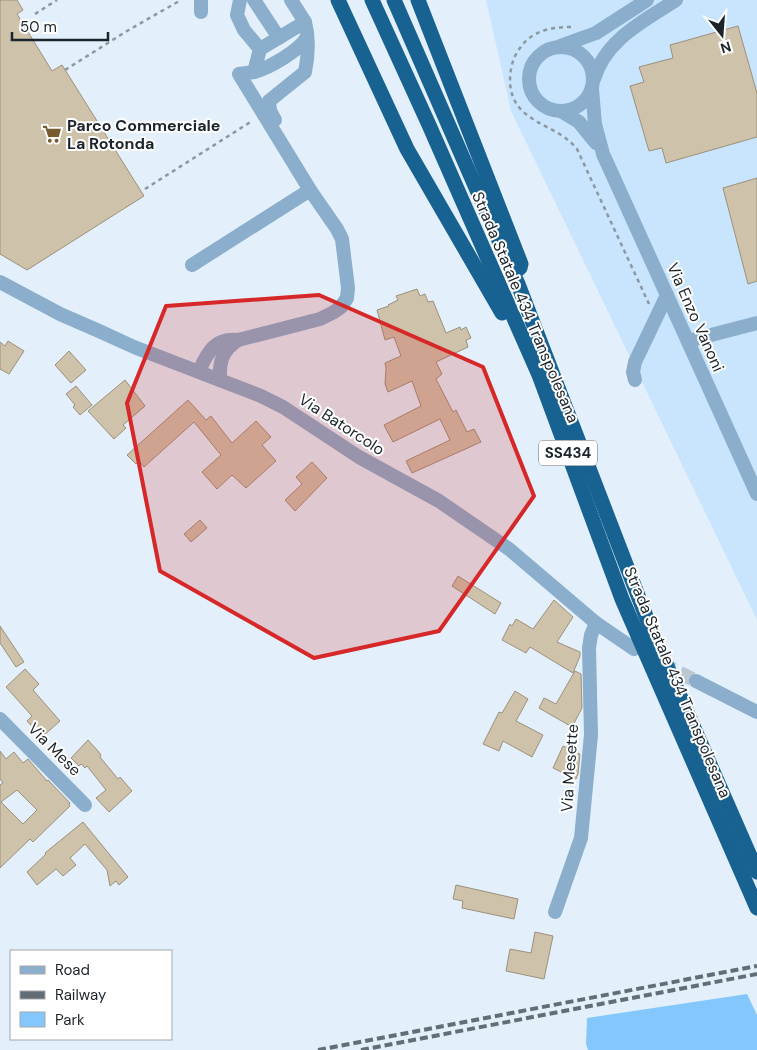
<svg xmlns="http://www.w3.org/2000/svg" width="757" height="1050" font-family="'DM Sans',sans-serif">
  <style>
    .built { fill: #c8e5fd }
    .green { fill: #83c7fc }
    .building { fill: #cfc2ab; stroke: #9d907b; fill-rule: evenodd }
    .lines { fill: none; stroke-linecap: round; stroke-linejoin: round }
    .minor-tunnel { stroke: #bbc7d1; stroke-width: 14; stroke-dasharray: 14 7; stroke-linecap: butt }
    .path { stroke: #8d98a1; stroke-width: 2.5; stroke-dasharray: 4 4; stroke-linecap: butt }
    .minor { stroke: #8aaecc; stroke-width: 14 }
    .highway { stroke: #186292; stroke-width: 15 }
    .rail { stroke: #636d75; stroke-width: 4; stroke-dasharray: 8 4; stroke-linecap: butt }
    .marked { fill: #d62828; fill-opacity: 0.2; stroke: #d62828; stroke-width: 4; stroke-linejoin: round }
    .labels { text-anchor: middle; stroke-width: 4; stroke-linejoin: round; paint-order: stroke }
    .shield { fill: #fff; stroke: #60666b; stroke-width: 1 }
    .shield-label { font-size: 15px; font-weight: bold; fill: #1c242b }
    .poi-label { font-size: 16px; font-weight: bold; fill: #1c242b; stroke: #fff; text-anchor: start }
    .street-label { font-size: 16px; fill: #1c242b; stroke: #fff }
  </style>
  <rect width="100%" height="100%" fill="#e3f0fb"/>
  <!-- built -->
  <polygon class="built" points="486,0 757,0 757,620 511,111"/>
  <!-- green -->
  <polygon class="green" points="747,994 757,1015 757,1050 588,1050 586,1044 587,1018"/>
  <!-- building -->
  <g class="building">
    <polygon points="0,0 17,0 23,10 17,14 52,71 62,65 144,196 27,270 0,254"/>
    <polygon points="738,26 757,93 757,137 666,163 662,148 649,151 630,86 644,82 639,67 673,58 670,45"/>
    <polygon points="757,178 757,281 748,284 723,188"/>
    <polygon points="417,289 420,296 425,294 428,302 433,301 446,333 460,327 461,330 466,327 471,338 466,340 468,347 436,362 442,374 436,379 453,412 456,410 467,432 474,429 481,442 412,473 406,461 450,440 440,419 393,442 384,425 421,406 412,381 388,392 385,384 386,368 385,363 401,356 394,337 385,340 377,310 389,306 388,305 398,300 396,296"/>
    <polygon points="8,341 24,351 9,374 0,369 0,342 5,346"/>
    <polygon points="69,351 86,370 71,383 55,365"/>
    <polygon points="125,380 145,406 123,425 126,428 114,439 88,411"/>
    <polygon points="76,386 92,405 80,415 73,407 75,405 66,394"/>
    <polygon points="188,400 206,420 211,416 232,443 256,421 271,437 262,445 276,461 246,488 232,475 217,489 202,472 221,455 194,422 144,467 139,461 136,464 127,455"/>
    <polygon points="312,462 327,478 295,511 285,500 302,484 296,477"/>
    <polygon points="200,520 207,528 191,542 184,534"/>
    <polygon points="458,576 501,603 495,614 452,586"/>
    <polygon points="554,600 573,617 557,642 580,652 580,656 573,673 530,647 526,653 502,640 510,624 512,626 516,619 533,629"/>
    <polygon points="0,626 24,662 16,667 0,643"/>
    <polygon points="25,669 39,684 33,690 60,721 42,737 27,721 32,716 6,687"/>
    <polygon points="575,671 581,674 582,708 572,727 539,708 544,698 556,704"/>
    <polygon points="515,691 528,699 516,721 543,735 532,757 503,741 499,751 483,744 499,712 502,713"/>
    <polygon points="88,740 98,751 101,755 100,757 118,779 120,777 132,791 109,812 96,798 106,790 87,766 85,768 81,764 79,766 71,758"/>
    <polygon points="563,746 580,754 578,774 576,779 553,768"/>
    <path d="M0 751 6 759 14 752 23 763 28 759 47 781 48 780 70 803 69 804 70 806 33 842 30 839 0 868V785L3 783 0 779ZM17 790 37 810 23 824 1 802Z"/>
    <polygon points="83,822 128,877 119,885 116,881 110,886 107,870 85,844 70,858 76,865 63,876 56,869 37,885 27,872 46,854 45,853"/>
    <polygon points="456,885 518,899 514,919 462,908 463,901 453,899"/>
    <polygon points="535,932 553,936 544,979 506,971 510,949 531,953"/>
  </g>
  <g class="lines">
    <!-- minor-tunnel -->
    <polyline class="minor-tunnel" points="661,663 696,681"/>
    <!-- path -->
    <g class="path">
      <polyline points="35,14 57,0"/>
      <path d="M571 27C550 27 530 31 518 51 512 60 510 71 510 81 511 124 556 122 577 149L649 304"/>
      <polyline points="65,70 127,31 181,0"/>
      <polyline points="145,189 252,121"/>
    </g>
    <!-- minor -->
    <g class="minor">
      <polyline points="254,0 279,38"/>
      <polyline points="201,12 201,0"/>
      <polyline points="560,46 596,33 647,0"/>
      <circle cx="561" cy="79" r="32"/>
      <polyline points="260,49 305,22 291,0"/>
      <path d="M254 72C269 68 299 51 307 37"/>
      <path d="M594 79C606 39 643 22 676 0"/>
      <polyline points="592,89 595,124 603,154 757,494"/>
      <polyline points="561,111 579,122 596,143"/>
      <path d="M275 120 270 111 269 101 305 72C308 57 309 37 305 22"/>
      <polyline points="192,265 310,190"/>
      <polyline points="0,282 60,314 99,331 134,347 261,396 283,407 359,457 439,501 509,549 596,623 634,649"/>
      <polyline points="238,340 320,319 334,312 341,307 347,298 348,288 342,239 337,229 310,190 239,74 254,72 260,49 244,30 237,15 240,0"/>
      <polyline points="688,341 757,323"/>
      <path d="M199 371C208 351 215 338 238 340 222 351 219 361 220 380"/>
      <polyline points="635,380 633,372 635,362 667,295"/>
      <polyline points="696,681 757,712"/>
      <polyline points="0,719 85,805"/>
      <polyline points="555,912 581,838 591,735 589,648 591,635 596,623"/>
    </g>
    <!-- highway -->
    <g class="highway">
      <polyline points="338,0 407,149 502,313"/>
      <polyline points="372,0 429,125 539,375 622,599 757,908"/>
      <polyline points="394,0 518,284 652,632 757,872"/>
      <polyline points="418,0 521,264 520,268"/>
    </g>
    <!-- rail -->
    <g class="rail">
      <polyline points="318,1050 757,966"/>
      <polyline points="361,1050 757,974"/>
    </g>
  </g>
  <!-- marked area -->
  <path class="marked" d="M319 295 483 367 534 496 439 631 314 658 160 571 127 403 166 306Z"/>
  <!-- icons -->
  <defs>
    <g id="supermarket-bare" transform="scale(1.5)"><path d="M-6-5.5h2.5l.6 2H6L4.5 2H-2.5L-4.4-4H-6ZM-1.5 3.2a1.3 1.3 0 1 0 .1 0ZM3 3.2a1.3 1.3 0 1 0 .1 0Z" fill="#765c2e" stroke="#fff" stroke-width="2.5" paint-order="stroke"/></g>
  </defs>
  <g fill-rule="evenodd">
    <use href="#supermarket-bare" x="52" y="134"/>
  </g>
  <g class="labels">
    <!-- shield labels -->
    <rect class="shield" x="539" y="440.5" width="58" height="25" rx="4"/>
    <g class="shield-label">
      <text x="568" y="458">SS434</text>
    </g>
    <!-- poi labels -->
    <g class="poi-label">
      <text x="67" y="131">Parco Commerciale<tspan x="67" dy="18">La Rotonda</tspan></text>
    </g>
    <!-- street labels -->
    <g class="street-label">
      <text transform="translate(526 307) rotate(67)" y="6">Strada Statale 434 Transpolesana</text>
      <text transform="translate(696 317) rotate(66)" y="6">Via Enzo Vanoni</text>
      <text transform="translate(342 424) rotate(33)" y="6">Via Batorcolo</text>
      <text transform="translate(678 682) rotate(67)" y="6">Strada Statale 434 Transpolesana</text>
      <text transform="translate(55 749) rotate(45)" y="6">Via Mese</text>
      <text transform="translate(569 768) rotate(-86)" y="6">Via Mesette</text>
    </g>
  </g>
  <!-- legend -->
  <rect x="10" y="950" width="162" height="90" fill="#ffffff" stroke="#a4a7aa"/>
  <rect x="20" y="966" width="25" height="8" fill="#8aaecc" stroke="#a4a7aa"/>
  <text x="55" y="975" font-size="15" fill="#1c242b">Road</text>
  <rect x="20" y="991" width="25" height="8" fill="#636d75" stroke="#a4a7aa"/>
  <text x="55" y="1000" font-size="15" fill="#1c242b">Railway</text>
  <rect x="20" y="1012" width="25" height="15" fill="#83c7fc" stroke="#a4a7aa"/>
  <text x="55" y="1025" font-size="15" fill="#1c242b">Park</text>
  <!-- north arrow -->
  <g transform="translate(722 35) rotate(163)" stroke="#ffffff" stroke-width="4" paint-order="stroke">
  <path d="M0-4L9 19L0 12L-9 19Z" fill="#1c242b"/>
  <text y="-8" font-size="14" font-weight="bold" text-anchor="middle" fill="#1c242b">N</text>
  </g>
  <!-- scale -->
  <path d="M12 32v8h96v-8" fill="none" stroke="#1c242b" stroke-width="2.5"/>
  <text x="20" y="32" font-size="15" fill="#1c242b" stroke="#ffffff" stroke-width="4" paint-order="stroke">50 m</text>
</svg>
